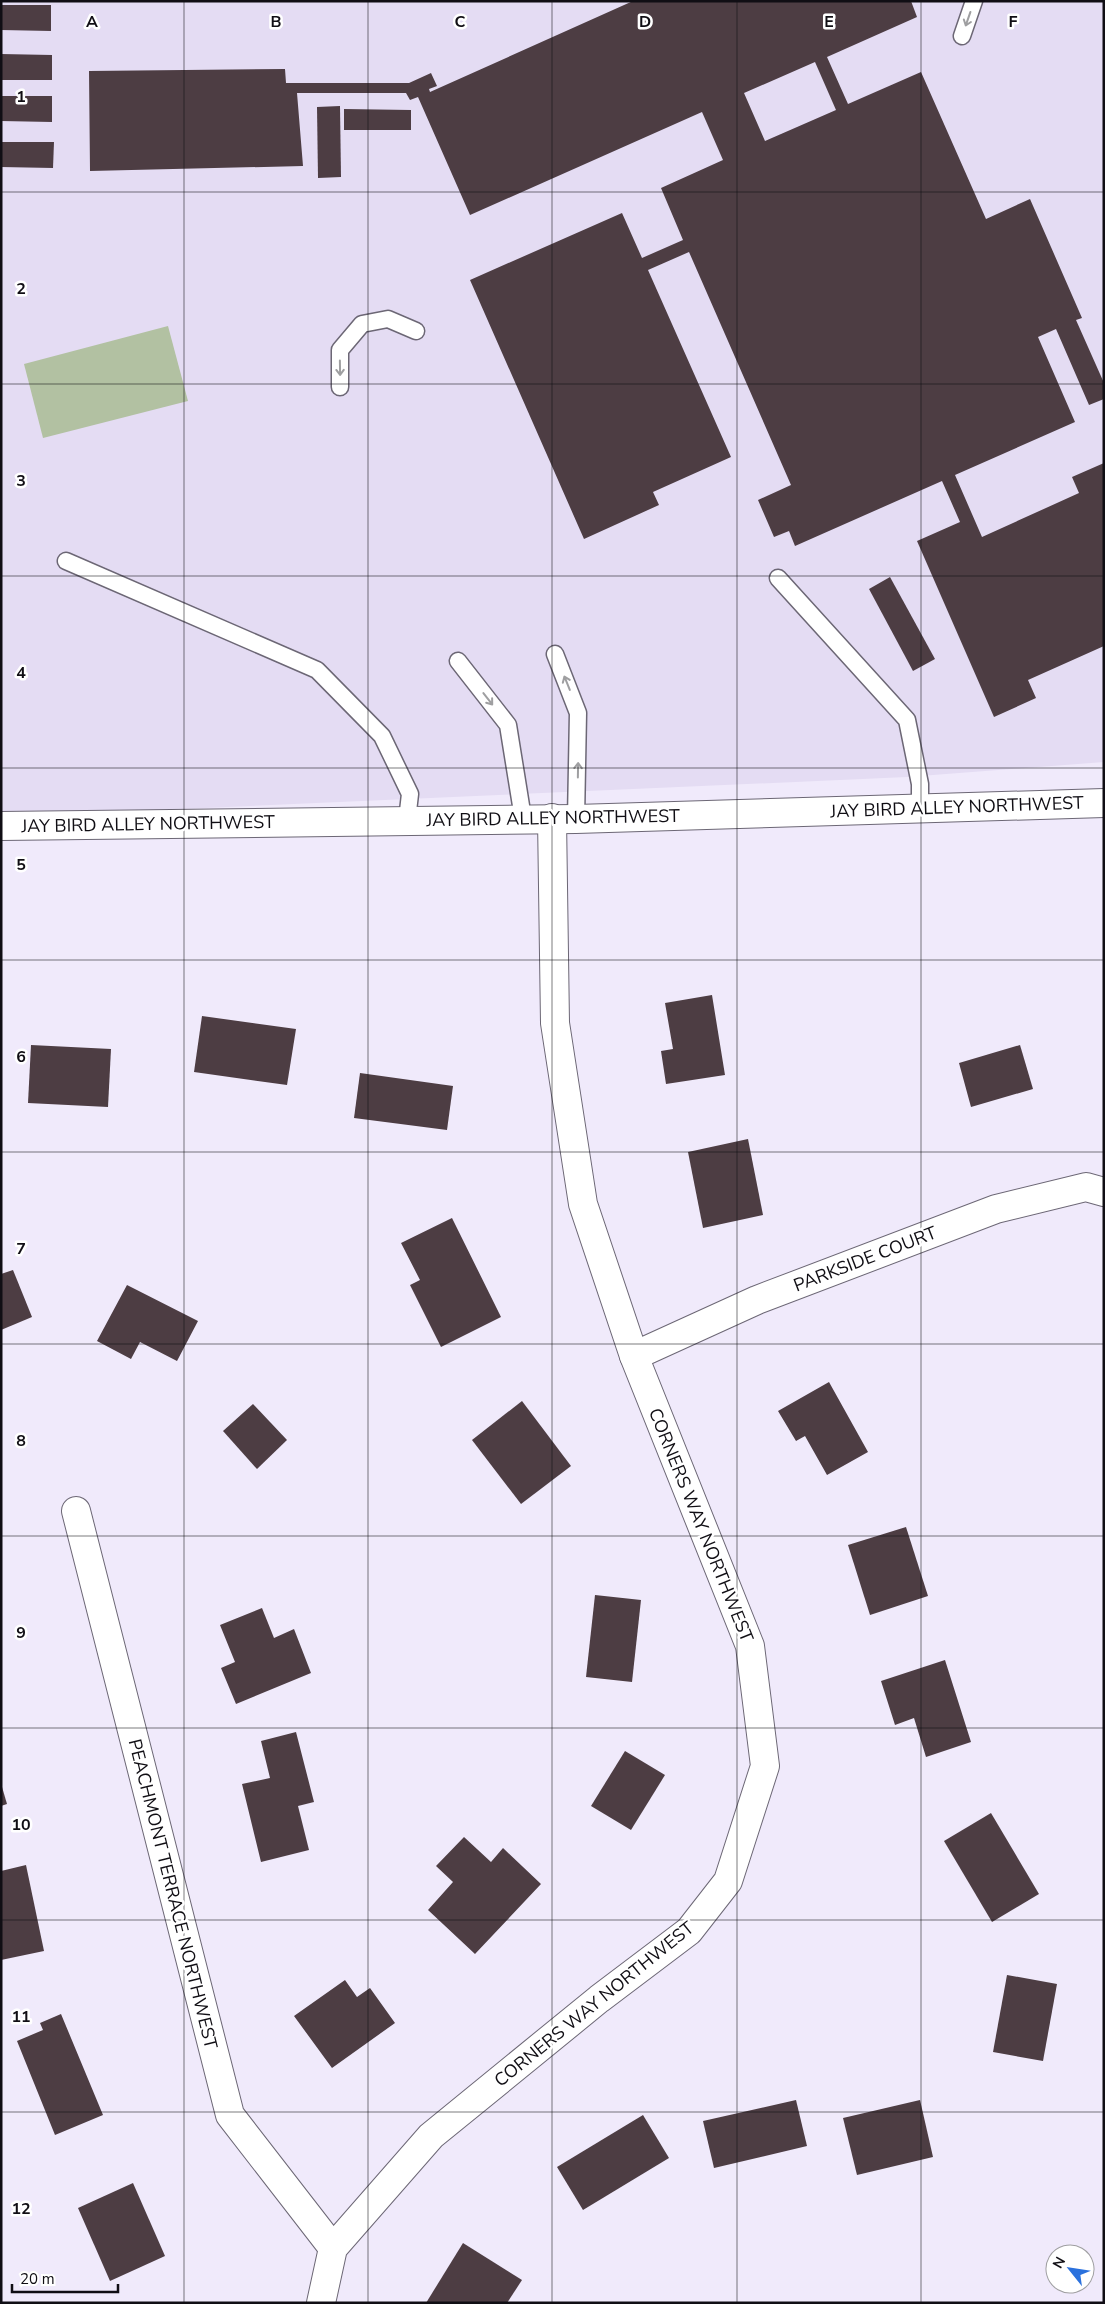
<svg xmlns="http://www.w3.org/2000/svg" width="1105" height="2304" font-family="'Nunito Sans',sans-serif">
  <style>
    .built { fill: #e4dcf3 }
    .green { fill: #b2c1a2 }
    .building { fill: #4d3d43; fill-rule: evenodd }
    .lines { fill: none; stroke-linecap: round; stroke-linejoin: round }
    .lane-casing { stroke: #6c6775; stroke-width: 19 }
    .street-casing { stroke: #6c6775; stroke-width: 30 }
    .secondary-casing { stroke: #6c6775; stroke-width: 30 }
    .lane { stroke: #fff; stroke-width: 16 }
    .street { stroke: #fff; stroke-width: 28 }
    .secondary { stroke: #fff; stroke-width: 28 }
    .oneway { stroke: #9f9fa1 }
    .grid { fill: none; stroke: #100e14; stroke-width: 1; stroke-opacity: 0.55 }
    .labels { text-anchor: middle; stroke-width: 5; stroke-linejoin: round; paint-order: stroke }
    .street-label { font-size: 18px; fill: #100e14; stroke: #fff }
    .grid-label { font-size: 16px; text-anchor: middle; font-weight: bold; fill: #100e14; stroke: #fff; stroke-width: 5; stroke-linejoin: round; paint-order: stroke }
  </style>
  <rect width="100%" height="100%" fill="#f0eafb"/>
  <!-- built -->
  <polygon class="built" points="1,1 1104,1 1104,762 907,777 1,817"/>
  <!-- green -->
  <polygon class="green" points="168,326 188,401 43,438 24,364"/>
  <!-- building -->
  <g class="building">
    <path d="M633 1H911L917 17 827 57 848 104 921 72 986 219 1030 199 1082 318 1076 320 1104 383V399L1089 405 1056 329 1038 337 1075 422 955 475 982 537 1079 493 1072 477 1104 463V646L1028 680 1036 698 994 717 917 541 960 522 942 481 795 546 789 531 774 537 758 500 791 485 689 252 648 270 731 457 653 492 659 505 584 539 470 280 622 213 642 258 683 240 661 188 723 160 702 112 470 215 418 97 410 100 406 93H297L303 166 90 171 89 71 285 69 286 83H409L431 73 437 86 429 89 430 92ZM815 62 836 110 765 141 744 93Z"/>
    <polygon points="1,5 51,5 51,31 1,30"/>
    <polygon points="1,54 52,55 52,80 1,80"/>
    <polygon points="1,96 52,96 52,122 1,121"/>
    <polygon points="340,106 341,177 318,178 317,107"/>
    <polygon points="344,109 411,110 411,130 344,130"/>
    <polygon points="1,142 54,142 53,168 1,167"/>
    <polygon points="890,577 935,659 913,671 869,589"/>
    <polygon points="712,995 725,1075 666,1084 661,1051 673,1049 665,1003"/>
    <polygon points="202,1016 296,1029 287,1085 194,1072"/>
    <polygon points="31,1045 111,1049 108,1107 28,1103"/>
    <polygon points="1020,1045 1033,1089 971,1107 959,1063"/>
    <polygon points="360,1073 453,1086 447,1130 354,1118"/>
    <polygon points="748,1139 763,1215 703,1228 688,1152"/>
    <polygon points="452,1218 501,1317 441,1347 410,1285 420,1280 401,1243"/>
    <polygon points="13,1270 32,1317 1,1330 1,1274"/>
    <polygon points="127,1285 198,1321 177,1361 140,1342 131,1359 97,1341"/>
    <polygon points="829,1382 868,1452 827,1475 805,1436 796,1441 778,1411"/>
    <polygon points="522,1401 571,1466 521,1504 472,1440"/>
    <polygon points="253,1404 287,1440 257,1469 223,1431"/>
    <polygon points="906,1527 928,1596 870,1615 848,1545"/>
    <polygon points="595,1595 641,1600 632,1682 586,1677"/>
    <polygon points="262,1608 274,1638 294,1629 311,1673 236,1704 221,1668 235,1662 220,1625"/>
    <polygon points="945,1660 971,1742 926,1757 914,1718 895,1725 881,1681"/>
    <polygon points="296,1732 314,1802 298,1806 309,1850 261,1862 242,1784 270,1778 261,1741"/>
    <polygon points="625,1751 665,1775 631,1830 591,1806"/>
    <polygon points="2,1787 7,1804 1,1806 1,1788"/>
    <polygon points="991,1813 1039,1894 992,1922 944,1841"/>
    <polygon points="464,1837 491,1862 503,1848 541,1884 475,1954 428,1910 453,1882 436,1866"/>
    <polygon points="26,1865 44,1951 1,1960 1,1871"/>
    <polygon points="1007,1975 1057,1984 1043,2061 993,2052"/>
    <polygon points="345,1980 357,1997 370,1988 395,2023 332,2068 294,2016"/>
    <polygon points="61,2014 103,2115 55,2135 17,2041 43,2030 40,2023"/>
    <polygon points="796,2100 807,2146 714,2168 703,2121"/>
    <polygon points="920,2100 933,2157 857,2175 843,2118"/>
    <polygon points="643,2115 669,2158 583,2210 557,2167"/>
    <polygon points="133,2183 165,2256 110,2281 78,2208"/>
    <polygon points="463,2243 522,2280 507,2303 426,2303"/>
  </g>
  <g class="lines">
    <!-- lane casing -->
    <g class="lane-casing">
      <g id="lane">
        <polyline points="962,36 974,1"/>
        <polyline points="340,387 340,350 362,324 388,319 416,331"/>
        <polyline points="66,561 317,670 382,736 410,794 407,820"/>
        <polyline points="778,578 907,720 920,784 920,809"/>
        <polyline points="555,654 578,713 576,819"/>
        <polyline points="458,661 508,725 523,818"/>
      </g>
    </g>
    <!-- street casing -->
    <g class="street-casing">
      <g id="street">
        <polyline points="634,1356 757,1300 996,1209 1086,1187 1104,1192"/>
        <polyline points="76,1511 230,2115 333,2248"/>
        <polyline points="321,2303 333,2248 431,2136 599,1999 689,1931 728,1881 765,1766 750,1646 634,1356 583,1204 555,1023 552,818"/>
      </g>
    </g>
    <!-- secondary casing -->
    <g class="secondary-casing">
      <polyline id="secondary" points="1,826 576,819 1104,803"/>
    </g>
    <!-- lane -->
    <use href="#lane" class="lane"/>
    <!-- street -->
    <use href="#street" class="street"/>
    <!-- secondary -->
    <use href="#secondary" class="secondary"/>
  </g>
  <!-- one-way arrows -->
  <defs><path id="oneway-shaft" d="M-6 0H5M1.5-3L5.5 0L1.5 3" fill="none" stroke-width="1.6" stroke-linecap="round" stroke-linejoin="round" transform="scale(1.25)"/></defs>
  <g class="oneway">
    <use href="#oneway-shaft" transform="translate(968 19) rotate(109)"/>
    <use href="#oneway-shaft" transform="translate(340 368) rotate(89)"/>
    <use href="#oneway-shaft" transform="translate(567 683) rotate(-112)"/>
    <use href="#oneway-shaft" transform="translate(488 699) rotate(52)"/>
    <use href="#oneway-shaft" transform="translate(578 770) rotate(-89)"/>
  </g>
  <!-- grid -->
  <path class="grid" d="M184 1V2303M368 1V2303M552 1V2303M737 1V2303M921 1V2303M1 192H1104M1 384H1104M1 576H1104M1 768H1104M1 960H1104M1 1152H1104M1 1344H1104M1 1536H1104M1 1728H1104M1 1920H1104M1 2112H1104"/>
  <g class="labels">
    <!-- street labels -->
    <g class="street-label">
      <text transform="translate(957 807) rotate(-2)" y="6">JAY BIRD ALLEY NORTHWEST</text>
      <text transform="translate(553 818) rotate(-1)" y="6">JAY BIRD ALLEY NORTHWEST</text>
      <text transform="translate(148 824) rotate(-1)" y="6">JAY BIRD ALLEY NORTHWEST</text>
      <text transform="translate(865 1259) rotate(-21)" y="6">PARKSIDE COURT</text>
      <text transform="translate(701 1525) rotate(68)" y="6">CORNERS WAY NORTHWEST</text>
      <text transform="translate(173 1894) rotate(76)" y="6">PEACHMONT TERRACE NORTHWEST</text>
      <text transform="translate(594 2004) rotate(-39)" y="6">CORNERS WAY NORTHWEST</text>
    </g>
  </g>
  <g class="grid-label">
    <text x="92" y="27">A</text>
    <text x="276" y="27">B</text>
    <text x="460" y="27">C</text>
    <text x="645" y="27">D</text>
    <text x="829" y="27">E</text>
    <text x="1013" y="27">F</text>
    <text x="21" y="102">1</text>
    <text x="21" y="294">2</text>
    <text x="21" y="486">3</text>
    <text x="21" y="678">4</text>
    <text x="21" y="870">5</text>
    <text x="21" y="1062">6</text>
    <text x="21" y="1254">7</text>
    <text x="21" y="1446">8</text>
    <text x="21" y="1638">9</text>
    <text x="21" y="1830">10</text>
    <text x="21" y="2022">11</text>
    <text x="21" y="2214">12</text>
  </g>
  <!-- border -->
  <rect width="1105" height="2304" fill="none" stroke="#100e14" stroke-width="5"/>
  <!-- north arrow -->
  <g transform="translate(1070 2269) rotate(300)"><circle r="24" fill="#ffffff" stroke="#9f9fa1"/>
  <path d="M0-4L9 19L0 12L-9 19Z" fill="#2b71dd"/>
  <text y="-8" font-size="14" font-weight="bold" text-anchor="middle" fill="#100e14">N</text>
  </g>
  <!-- scale -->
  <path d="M12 2284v8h106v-8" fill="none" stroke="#100e14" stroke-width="2.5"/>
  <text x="20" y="2284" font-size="15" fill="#100e14" stroke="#ffffff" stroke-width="4" paint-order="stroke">20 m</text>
</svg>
